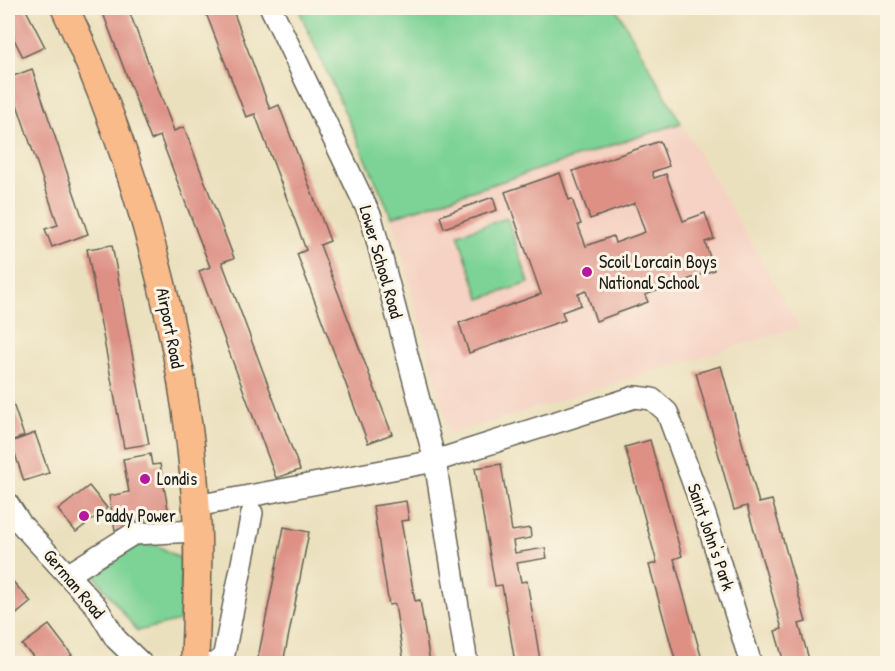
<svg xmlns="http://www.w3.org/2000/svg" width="895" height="671" font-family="'Patrick Hand',sans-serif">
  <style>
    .built { fill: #f5d2c3 }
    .green { fill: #7dd396; stroke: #4c7859; stroke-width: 1.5 }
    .building { fill: #de9085 }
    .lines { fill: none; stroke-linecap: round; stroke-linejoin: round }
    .minor-casing { stroke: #646154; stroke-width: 24 }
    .major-casing { stroke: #646154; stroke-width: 30 }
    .minor { stroke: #fff; stroke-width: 21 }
    .major { stroke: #fabb8b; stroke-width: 27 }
    .poi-dot { fill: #b5179e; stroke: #fcf5e5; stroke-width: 2 }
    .labels { text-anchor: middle; stroke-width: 6; stroke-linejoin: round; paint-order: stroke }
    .street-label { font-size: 18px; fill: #1c1c1c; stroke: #fcf5e5 }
    .poi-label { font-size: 18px; fill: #1c1c1c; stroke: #fcf5e5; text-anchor: start }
  </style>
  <rect width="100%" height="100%" fill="#fcf5e5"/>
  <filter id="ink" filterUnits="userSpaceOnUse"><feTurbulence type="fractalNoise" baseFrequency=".0167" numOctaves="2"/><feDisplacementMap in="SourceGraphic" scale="12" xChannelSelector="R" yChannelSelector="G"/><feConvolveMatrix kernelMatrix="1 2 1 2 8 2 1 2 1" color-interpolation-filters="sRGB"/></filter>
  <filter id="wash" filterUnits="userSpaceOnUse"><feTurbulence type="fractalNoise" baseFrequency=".008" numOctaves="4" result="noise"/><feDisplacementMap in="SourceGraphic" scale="24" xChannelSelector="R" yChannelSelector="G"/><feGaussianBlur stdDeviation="1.35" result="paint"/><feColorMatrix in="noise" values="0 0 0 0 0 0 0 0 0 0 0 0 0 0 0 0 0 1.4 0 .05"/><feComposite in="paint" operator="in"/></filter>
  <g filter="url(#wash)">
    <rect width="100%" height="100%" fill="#ebe0bd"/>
    <!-- built -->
    <polygon class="built" points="681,123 800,327 450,434 392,217"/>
    <!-- green -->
    <g class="green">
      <polygon points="298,8 616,8 681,123 392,217"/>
      <polygon points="507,218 529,283 480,299 458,234"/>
      <polygon points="138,545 157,545 182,560 180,621 137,631 91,571"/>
    </g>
    <g id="blocks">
      <!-- building -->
      <g class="building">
        <polygon points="8,8 25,8 45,47 23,57 8,27"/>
        <polygon points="101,8 128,8 174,131 184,127 234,258 222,262 300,470 276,478 199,271 210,267 160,136 151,140"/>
        <polygon points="204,8 232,8 270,109 279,105 330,241 320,245 392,434 368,443 297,254 306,250 299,231 255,114 246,117"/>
        <polygon points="32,69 88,234 52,247 45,229 58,225 8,78"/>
        <polygon points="660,141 669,166 652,172 654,178 666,174 683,221 705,213 714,239 705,242 714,270 645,295 648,302 596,321 586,291 578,294 581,305 562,312 565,320 469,353 459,323 541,294 505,192 560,173 569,200 572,199 581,224 578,225 586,246 613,236 615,243 645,232 635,203 590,219 573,171"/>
        <polygon points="493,197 497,210 444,228 440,216"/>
        <polygon points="112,245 149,444 124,448 87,249"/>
        <polygon points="721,366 759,503 772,500 806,622 799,624 810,663 784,663 775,631 782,629 747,506 734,510 729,492 696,373"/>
        <polygon points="8,389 24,436 8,442"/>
        <polygon points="35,433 49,473 24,481 11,442"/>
        <polygon points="650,440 682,556 674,559 703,663 676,663 649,565 657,563 625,447"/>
        <polygon points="150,454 152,465 160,464 170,520 115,530 109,496 129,492 123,459"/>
        <polygon points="501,464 512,531 530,528 531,538 513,541 515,553 545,548 547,558 517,563 521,582 527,581 540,660 533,661 533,663 515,663 502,585 495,586 475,468"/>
        <polygon points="89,486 107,508 76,532 58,510"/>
        <polygon points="406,501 409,520 401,521 415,601 420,600 430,663 404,663 395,604 389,605 373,506"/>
        <polygon points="284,527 309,532 294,609 283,663 257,663"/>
        <polygon points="8,576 31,602 8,621"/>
        <polygon points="49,625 72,655 61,663 40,663 22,645"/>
      </g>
    </g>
  </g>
  <g filter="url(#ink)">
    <use href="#blocks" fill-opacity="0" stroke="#646154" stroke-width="1.5"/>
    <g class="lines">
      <!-- minor casing -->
      <g class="minor-casing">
        <g id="minor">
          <polyline points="271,8 371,217 435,461 467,664"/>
          <polyline points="8,504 21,524 96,606 116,639 142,664"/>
          <polyline points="196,506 435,461 635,397 652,399 667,412 706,518 751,664"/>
          <polyline points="69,574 133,534 197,531"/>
          <polyline points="213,664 223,659 252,513"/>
        </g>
      </g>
      <!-- major casing -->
      <g class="major-casing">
        <path id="major" d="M65 8C136 160 185 337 196 505 200 557 196 611 195 664"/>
      </g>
      <!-- minor -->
      <use href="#minor" class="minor"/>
      <!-- major -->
      <use href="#major" class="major"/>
    </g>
  </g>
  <!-- markers -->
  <g class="poi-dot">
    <circle cx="587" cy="272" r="6"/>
    <circle cx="145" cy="479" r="6"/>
    <circle cx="84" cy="516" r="6"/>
  </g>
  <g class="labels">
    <!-- street labels -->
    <g class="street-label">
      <text transform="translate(381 262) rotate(74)" y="6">Lower School Road</text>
      <text transform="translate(170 328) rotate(79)" y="6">Airport Road</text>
      <text transform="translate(711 537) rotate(71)" y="6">Saint John's Park</text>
      <text transform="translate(74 584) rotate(50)" y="6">German Road</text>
    </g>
    <!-- poi labels -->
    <g class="poi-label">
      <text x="599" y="268">Scoil Lorcain Boys<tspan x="599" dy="21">National School</tspan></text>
      <text x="157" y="485">Londis</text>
      <text x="96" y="522">Paddy Power</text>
    </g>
  </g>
  <!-- margin -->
  <rect width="895" height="671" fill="none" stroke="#fcf5e5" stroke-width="30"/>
</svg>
